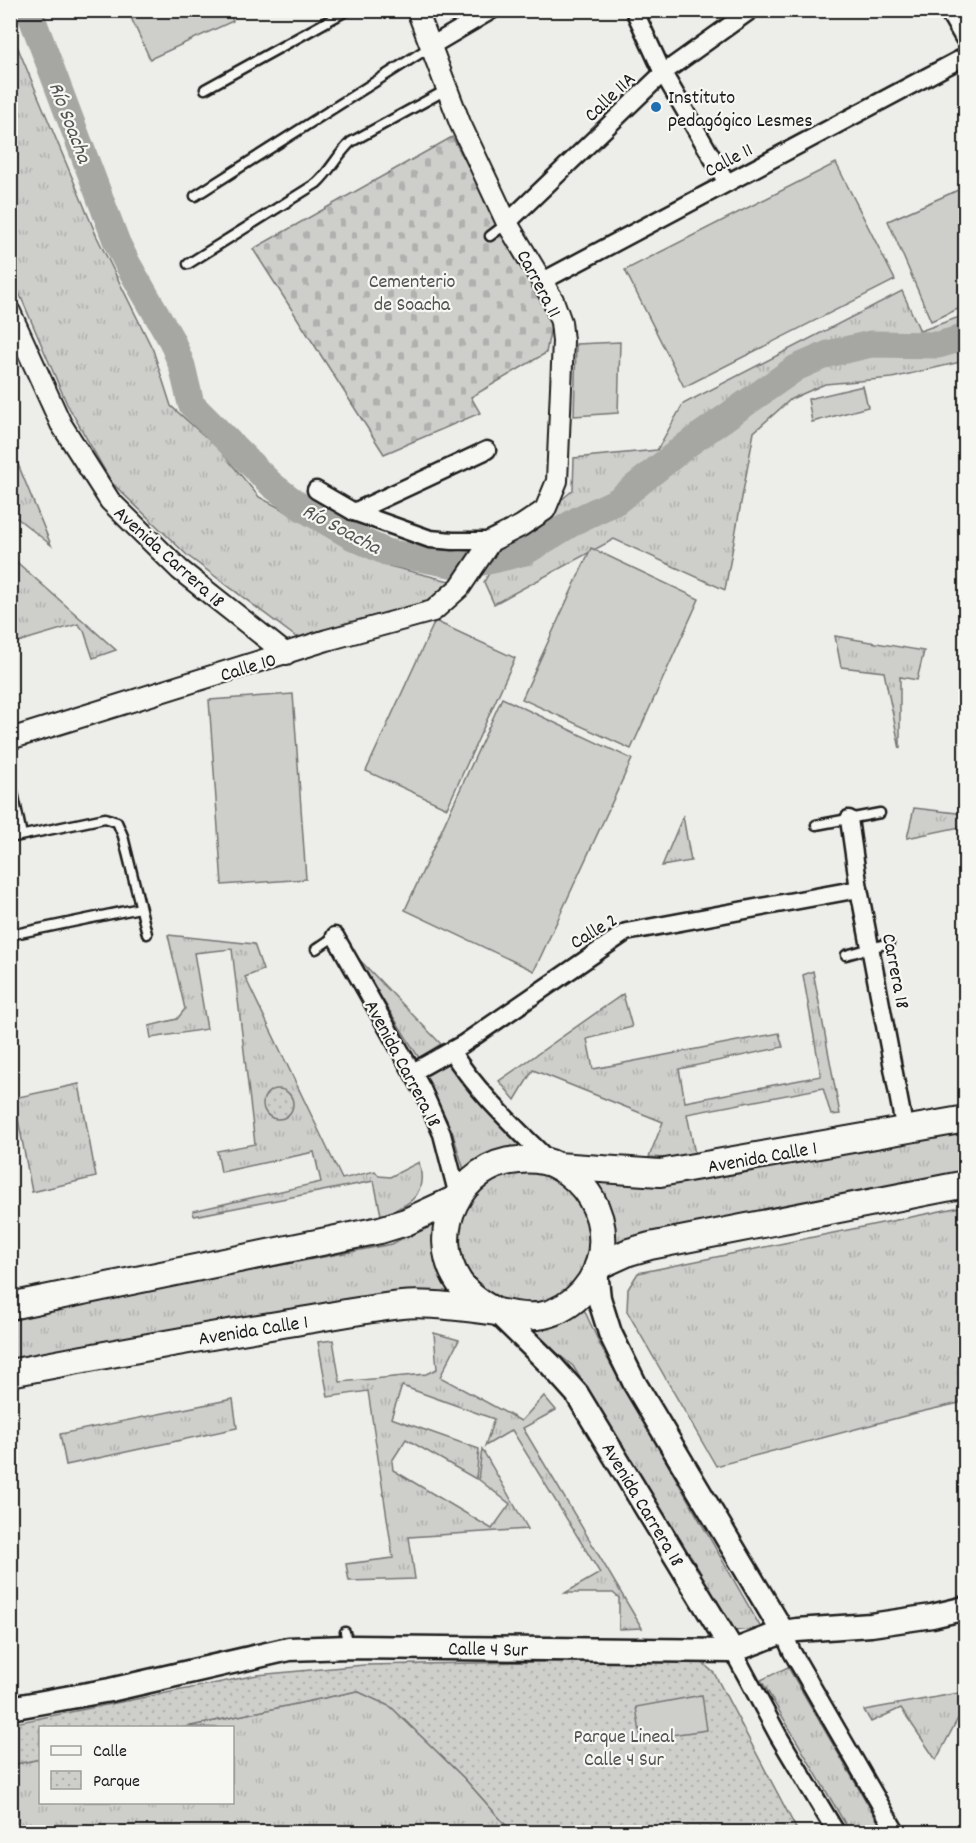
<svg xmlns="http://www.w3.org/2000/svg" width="976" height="1843" font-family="Dekko,sans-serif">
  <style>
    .grass { fill: url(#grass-tufts); stroke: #757574; stroke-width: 1.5 }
    .cemetery { fill: url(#cemetery-stones); stroke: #757574; stroke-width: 1.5 }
    .park { fill: url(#park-dots); stroke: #757574; stroke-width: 1.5 }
    .pitch { fill: #cececb; stroke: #757574; stroke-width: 1.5 }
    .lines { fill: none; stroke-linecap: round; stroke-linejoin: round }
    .river { stroke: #a6a6a3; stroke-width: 27 }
    .service-casing { stroke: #1c1c1c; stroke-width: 13 }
    .minor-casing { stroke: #1c1c1c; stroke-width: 21 }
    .tertiary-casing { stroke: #1c1c1c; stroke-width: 24 }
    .secondary-casing { stroke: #1c1c1c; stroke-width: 27 }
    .primary-casing { stroke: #1c1c1c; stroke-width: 30 }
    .service { stroke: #f6f6f2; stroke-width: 8 }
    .minor { stroke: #f6f6f2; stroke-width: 16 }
    .tertiary { stroke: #f6f6f2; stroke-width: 20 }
    .secondary { stroke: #f6f6f2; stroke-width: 22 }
    .primary { stroke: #f6f6f2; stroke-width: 26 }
    .poi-dot { fill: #1f6fb2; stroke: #f6f6f2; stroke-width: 2 }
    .labels { text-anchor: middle; stroke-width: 4.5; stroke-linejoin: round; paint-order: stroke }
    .street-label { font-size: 20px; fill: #1c1c1c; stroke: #f6f6f2 }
    .poi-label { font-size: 20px; fill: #1c1c1c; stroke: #f6f6f2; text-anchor: start }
    .park-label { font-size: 20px; fill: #515151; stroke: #f6f6f2 }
    .water-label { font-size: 21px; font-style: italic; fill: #535352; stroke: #f6f6f2 }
  </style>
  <defs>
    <pattern id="grass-tufts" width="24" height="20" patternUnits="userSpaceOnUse" patternTransform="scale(1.5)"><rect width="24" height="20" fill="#cececb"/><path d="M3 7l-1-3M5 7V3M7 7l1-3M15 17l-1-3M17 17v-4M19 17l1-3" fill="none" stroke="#b0b0ae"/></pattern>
    <pattern id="cemetery-stones" width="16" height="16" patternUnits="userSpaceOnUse" patternTransform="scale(1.5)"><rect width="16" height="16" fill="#cececb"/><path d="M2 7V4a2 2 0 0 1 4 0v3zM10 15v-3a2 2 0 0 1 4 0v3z" fill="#b0b0ae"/></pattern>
    <pattern id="park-dots" width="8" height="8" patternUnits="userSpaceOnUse" patternTransform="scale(1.5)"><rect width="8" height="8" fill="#cececb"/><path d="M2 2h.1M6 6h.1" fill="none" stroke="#b0b0ae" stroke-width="1.8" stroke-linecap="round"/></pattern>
  </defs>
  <rect width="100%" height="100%" fill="#edede9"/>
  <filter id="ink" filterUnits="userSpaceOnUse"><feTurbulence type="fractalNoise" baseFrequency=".0167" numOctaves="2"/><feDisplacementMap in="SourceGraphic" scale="12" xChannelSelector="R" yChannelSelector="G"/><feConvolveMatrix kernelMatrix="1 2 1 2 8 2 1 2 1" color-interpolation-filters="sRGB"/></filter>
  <g filter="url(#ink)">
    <!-- grass -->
    <g class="grass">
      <polygon points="10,29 97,237 153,350 171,406 219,449 259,497 389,566 462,584 430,607 308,646 188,556 112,483 67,404 11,274"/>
      <polygon points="902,291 920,331 965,315 965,361 892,378 825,384 791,399 754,432 725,590 614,539 494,604 484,582 503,549 573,490 574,458 657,450 683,404"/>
      <polygon points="10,447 11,447 51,545 17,518 11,520"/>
      <polygon points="11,557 116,650 93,658 84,631 78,624 11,644"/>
      <polygon points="835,636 924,651 917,680 900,677 900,749 884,672 841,667"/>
      <polygon points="914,808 965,814 965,826 907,838"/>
      <polygon points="683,816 691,861 662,866"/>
      <path d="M168 935 254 944 263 970 245 977 342 1179 375 1171 379 1176 390 1177 419 1162C428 1195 410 1206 381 1215L374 1181 194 1216 193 1211 321 1182 314 1152 221 1172 217 1151 255 1144 232 949 194 953 207 1029 151 1038 149 1026 177 1019 185 1009Z"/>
      <polygon points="354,954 441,1044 419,1058"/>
      <polygon points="813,971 840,1114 831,1115 823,1088 687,1114 695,1154 666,1158 649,1157 663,1122 533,1070 515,1100 499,1081 623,994 632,1027 587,1039 593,1069 779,1033 783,1047 679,1069 685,1102 821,1076 803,975"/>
      <polygon points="445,1062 522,1145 480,1158 464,1170 452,1131 425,1075"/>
      <polygon points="79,1084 96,1177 32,1192 14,1098"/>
      <path d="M965 1124V1177L610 1258C610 1223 613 1207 591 1177Z"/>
      <circle cx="524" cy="1238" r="68"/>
      <polygon points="965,1206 966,1388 959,1403 916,1413 716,1466 627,1311 628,1289 638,1273"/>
      <polygon points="439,1218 464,1301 11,1363 11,1316 392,1244"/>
      <polygon points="581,1303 602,1349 761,1628 734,1631 573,1366 528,1330 550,1327 565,1321"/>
      <polygon points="434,1333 459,1340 440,1377 521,1421 544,1396 556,1410 523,1428 642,1628 619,1629 619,1598 613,1593 565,1593 600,1573 512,1430 485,1446 494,1419 402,1386 391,1418 479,1449 476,1479 406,1439 392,1461 393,1470 492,1529 510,1504 478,1479 482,1449 528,1529 409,1537 415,1579 349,1581 346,1564 393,1558 368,1391 328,1397 318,1342 333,1340 340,1382 426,1374 437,1369"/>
      <polygon points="233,1399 237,1428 66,1465 60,1434"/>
      <polygon points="788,1667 884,1832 850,1832 761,1680"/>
      <polygon points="357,1691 391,1706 464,1778 512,1832 11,1832 10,1765 40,1759 40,1802 232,1802 232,1728 186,1727"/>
      <polygon points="965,1692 965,1705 936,1760 901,1708 871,1722 864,1710"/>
    </g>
    <!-- cemetery -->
    <polygon class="cemetery" points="452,137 553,316 546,353 471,397 480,413 384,454 253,249"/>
    <!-- park -->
    <g class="park">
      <circle cx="278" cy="1104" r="15"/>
      <polygon points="698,1659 714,1673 798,1832 512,1832 464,1778 391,1707 357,1691 186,1727 40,1728 40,1759 11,1765 10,1724 257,1675 364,1665"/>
    </g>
    <!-- pitch -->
    <g class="pitch">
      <polygon points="128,11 228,11 233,21 150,59"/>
      <polygon points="836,163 895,280 684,387 625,270"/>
      <polygon points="965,187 965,306 931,321 888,221"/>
      <polygon points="620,342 618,413 574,416 576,344"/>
      <polygon points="863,386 868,407 812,422 808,399"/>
      <polygon points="591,548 699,599 631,749 522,699"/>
      <polygon points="435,621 515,658 447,808 366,771"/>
      <polygon points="293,694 306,879 222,885 209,700"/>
      <polygon points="502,698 632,759 534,971 405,910"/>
      <polygon points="702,1695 707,1730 641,1739 636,1707"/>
    </g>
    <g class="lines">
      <!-- river -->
      <polyline class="river" points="29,10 117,243 127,263 172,341 182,366 191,404 272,485 301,507 353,537 386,552 461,566 493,560 525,552 579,519 617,501 688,444 796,368 828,354 871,344 938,345 966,337"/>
      <!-- service casing -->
      <g class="service-casing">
        <g id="service">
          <polyline points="205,89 348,10"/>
          <polyline points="195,196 430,47"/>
          <polyline points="490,236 506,224"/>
          <path d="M188 264 317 183C331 170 338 154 351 142L446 90"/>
          <polyline points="10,778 22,835"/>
          <polyline points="816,825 880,813"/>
          <polyline points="10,838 105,818 117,822 123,836 147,934"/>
          <polyline points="10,935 140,908"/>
          <polyline points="316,949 335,936"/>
          <polyline points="846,955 889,943"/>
          <polyline points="345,1632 348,1647"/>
        </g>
      </g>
      <!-- minor casing -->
      <g class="minor-casing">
        <g id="minor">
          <polyline points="634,10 663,73 727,183"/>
          <polyline points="431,46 492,10"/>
          <polyline points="507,223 663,73 751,10"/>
          <polyline points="541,282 966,56"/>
          <polyline points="316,490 354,512 430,539 453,541 491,541"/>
          <polyline points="354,512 487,450"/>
          <polyline points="849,819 859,889 905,1131"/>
          <polyline points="335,936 422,1089 442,1134 458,1196"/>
          <path d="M451 1051C478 1093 514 1126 549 1161"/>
          <polyline points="413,1072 463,1044 626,932 859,889"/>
          <polyline points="783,1632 792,1652 896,1832"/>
          <polyline points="733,1651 778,1735 836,1832"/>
        </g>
      </g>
      <!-- tertiary casing -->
      <g class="tertiary-casing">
        <g id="tertiary">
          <polyline points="10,312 61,424 110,501 180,570 286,654"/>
          <polyline points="10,739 327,640 433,611 460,587 491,541 521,526 545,510 557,481 563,341 561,322 553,300 507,223 460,123 417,10"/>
        </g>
      </g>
      <!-- secondary casing -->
      <g class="secondary-casing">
        <g id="secondary">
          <polyline points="951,10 966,36"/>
          <polyline points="596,1271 599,1298 610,1333 635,1384 783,1632"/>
          <polyline points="497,1312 551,1365 577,1394 733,1651"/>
          <polyline points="10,1708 110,1690 289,1649 348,1647 733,1651 783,1632 797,1630 871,1625 932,1616 966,1608"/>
        </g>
      </g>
      <!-- primary casing -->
      <g class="primary-casing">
        <g id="primary">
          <polyline points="557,1166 660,1173 966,1119"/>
          <polyline points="598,1266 629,1252 650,1246 966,1184"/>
          <polyline points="10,1306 380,1230 406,1222 456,1199"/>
          <path d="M10 1373C103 1355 196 1338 289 1323 326 1317 364 1309 402 1305 427 1302 469 1308 496 1312 516 1315 534 1320 554 1312 619 1284 617 1198 557 1166 546 1160 531 1159 519 1160 460 1163 426 1233 459 1282 468 1296 482 1305 497 1312"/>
        </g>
      </g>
      <!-- service -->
      <use href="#service" class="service"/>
      <!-- minor -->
      <use href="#minor" class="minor"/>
      <!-- tertiary -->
      <use href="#tertiary" class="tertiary"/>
      <!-- secondary -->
      <use href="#secondary" class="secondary"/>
      <!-- primary -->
      <use href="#primary" class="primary"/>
    </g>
  </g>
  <!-- markers -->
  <circle class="poi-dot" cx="656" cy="107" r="6"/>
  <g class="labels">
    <!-- street labels -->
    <g class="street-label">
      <text transform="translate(609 96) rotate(-44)" y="7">Calle 11A</text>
      <text transform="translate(728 159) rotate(-28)" y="7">Calle 11</text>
      <text transform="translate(540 283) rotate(62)" y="7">Carrera 11</text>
      <text transform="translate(170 556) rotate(42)" y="7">Avenida Carrera 18</text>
      <text transform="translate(248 666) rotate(-17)" y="7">Calle 10</text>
      <text transform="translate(593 930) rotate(-31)" y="7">Calle 2</text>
      <text transform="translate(897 971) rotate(79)" y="7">Carrera 18</text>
      <text transform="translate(404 1063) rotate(62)" y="7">Avenida Carrera 18</text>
      <text transform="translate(762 1156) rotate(-10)" y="7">Avenida Calle 1</text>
      <text transform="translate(253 1329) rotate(-9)" y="7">Avenida Calle 1</text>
      <text transform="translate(644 1504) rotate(59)" y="7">Avenida Carrera 18</text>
      <text transform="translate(488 1648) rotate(1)" y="7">Calle 4 Sur</text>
    </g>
    <!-- poi labels -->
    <g class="poi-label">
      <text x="668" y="103">Instituto<tspan x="668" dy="23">pedagógico Lesmes</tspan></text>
    </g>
    <!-- park labels -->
    <g class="park-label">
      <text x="412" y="287">Cementerio<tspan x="412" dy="23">de Soacha</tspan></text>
      <text x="624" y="1742">Parque Lineal<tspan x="624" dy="23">Calle 4 Sur</tspan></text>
    </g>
    <!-- water labels -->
    <g class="water-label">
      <text transform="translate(71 122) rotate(69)" y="7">Río Soacha</text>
      <text transform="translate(342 528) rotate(28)" y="7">Río Soacha</text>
    </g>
  </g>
  <!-- margin -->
  <rect width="976" height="1843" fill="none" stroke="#f6f6f2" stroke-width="36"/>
  <rect x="18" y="18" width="940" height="1807" fill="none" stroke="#1c1c1c" stroke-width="2" filter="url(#ink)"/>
  <!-- legend -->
  <rect x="39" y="1726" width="195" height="78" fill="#f6f6f2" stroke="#9f9f9c" stroke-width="1.5"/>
  <rect x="51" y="1746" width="30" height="9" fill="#f6f6f2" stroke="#9f9f9c" stroke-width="1.5"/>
  <text x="93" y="1756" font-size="18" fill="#1c1c1c">Calle</text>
  <rect x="51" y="1771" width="30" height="18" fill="url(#park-dots)" stroke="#9f9f9c" stroke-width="1.5"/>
  <text x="93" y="1786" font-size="18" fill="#1c1c1c">Parque</text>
</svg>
